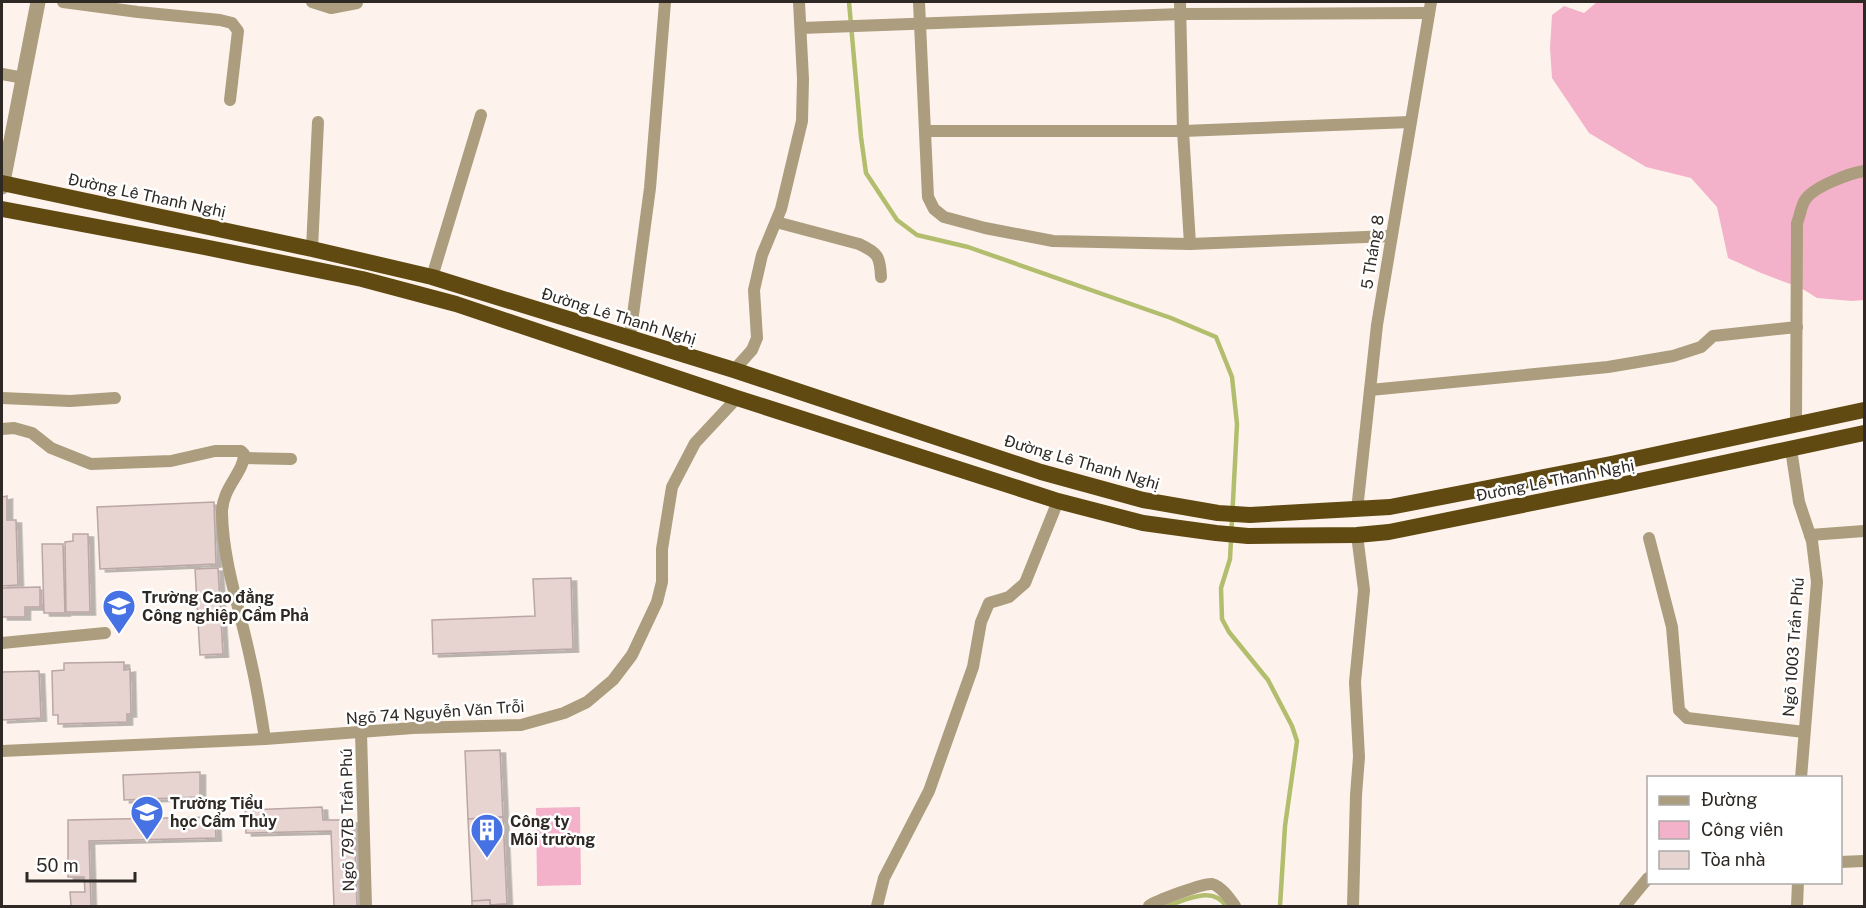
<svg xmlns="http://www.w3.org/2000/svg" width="1866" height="908" font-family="'Public Sans',sans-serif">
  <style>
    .green { fill: #f4b2ca }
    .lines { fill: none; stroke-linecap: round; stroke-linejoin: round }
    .stream { stroke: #b2be6e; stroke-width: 4.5 }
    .building { fill: #e7d3d0; stroke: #baa7a5; stroke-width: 1.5; filter: url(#shadow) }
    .minor { stroke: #ac9d7e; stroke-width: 12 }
    .tertiary { stroke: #ac9d7e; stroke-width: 15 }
    .trunk { stroke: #604a12; stroke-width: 16 }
    .labels { text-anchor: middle; stroke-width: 5; stroke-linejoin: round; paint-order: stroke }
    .street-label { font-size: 16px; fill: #2f2925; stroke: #fff }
    .poi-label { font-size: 16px; font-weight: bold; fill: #2f2925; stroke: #fff; text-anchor: start }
  </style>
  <defs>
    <filter id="shadow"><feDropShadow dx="5.5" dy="3" stdDeviation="0" flood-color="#0004"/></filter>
  </defs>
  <rect width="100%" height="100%" fill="#fdf3ec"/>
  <!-- green -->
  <g class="green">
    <polygon points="1597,2 1864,2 1864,300 1852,301 1817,298 1801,288 1761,273 1728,258 1717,207 1691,178 1646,167 1589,133 1552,78 1550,48 1552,15 1564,6 1584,13"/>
    <polygon points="580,807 581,885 537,886 536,808"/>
  </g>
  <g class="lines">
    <!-- stream -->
    <g class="stream">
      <polyline points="849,2 861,137 866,173 897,220 917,235 968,247 1171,318 1216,337 1232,377 1237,424 1230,559 1221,588 1222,619 1229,632 1268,680 1292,726 1297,741 1285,826 1280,906"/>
      <path d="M1167 906C1186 900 1213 885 1226 906"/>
    </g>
  </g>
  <!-- building -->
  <g class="building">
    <polygon points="7,496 7,520 16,520 18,585 2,586 2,497"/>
    <polygon points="214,502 216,564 100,569 97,507"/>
    <polygon points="73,534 88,534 90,612 66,612 65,542 73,541"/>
    <polygon points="42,544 63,544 65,613 44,613"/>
    <polygon points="218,568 223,654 200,655 195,569"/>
    <polygon points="571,578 573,649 433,654 432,620 535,616 533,579"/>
    <polygon points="40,587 40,607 25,607 25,617 2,617 2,588"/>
    <polygon points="124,662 124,670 130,669 131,714 127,714 127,722 58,724 58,715 53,715 52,671 64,670 64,663"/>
    <polygon points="39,671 41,718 2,720 2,672"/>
    <polygon points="500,750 503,817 468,819 465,751"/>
    <polygon points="200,772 200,797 124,800 123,775"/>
    <polygon points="322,807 323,820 354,820 357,906 334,906 331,831 246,833 245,810"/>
    <polygon points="215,817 216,838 89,841 91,906 71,906 70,892 85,892 84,877 68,877 68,820"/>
    <polygon points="503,817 507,904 490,905 490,900 472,901 468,819"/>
    <polygon points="490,900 490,905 507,904 507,906 472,906 472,901"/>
  </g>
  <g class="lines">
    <!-- minor -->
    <g class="minor">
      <polyline points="63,2 138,12 220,20 232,23 238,31 230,100"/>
      <polyline points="312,2 331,8 357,3"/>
      <polyline points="919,2 928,197 934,209 944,217 985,228 1053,241 1190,244 1391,236"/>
      <polyline points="1180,2 1183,131 1190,244"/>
      <polyline points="801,28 1181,14 1429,13"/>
      <polyline points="2,74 24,78"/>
      <polyline points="925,131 1183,131 1410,122"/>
      <path d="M776 222 859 244C878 253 880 256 881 277"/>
      <polyline points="312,249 318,122"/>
      <polyline points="432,277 481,115"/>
      <polyline points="630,337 650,188 665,2"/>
      <polyline points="734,370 752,350 757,338 754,290 762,255 781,209 802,121 803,79 799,2"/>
      <polyline points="1370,390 1608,367 1673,356 1701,347 1713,336 1797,327"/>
      <polyline points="2,398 70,401 115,398"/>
      <path d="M1796 424 1797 223C1800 216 1801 206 1805 200 1813 187 1850 173 1864 171"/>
      <path d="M2 429 14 428 32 433 51 448 91 464 171 461 215 451H241L244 454C244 473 222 487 222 513 223 564 241 612 251 662 257 687 261 714 265 739"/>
      <polyline points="1791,449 1799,502 1812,541 1817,582 1801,778"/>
      <polyline points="244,458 291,459"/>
      <polyline points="1357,510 1377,325 1431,2"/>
      <polyline points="1810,535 1864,531"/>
      <polyline points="1649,538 1672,627 1679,710 1687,718 1804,732"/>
      <polyline points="2,643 105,633"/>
      <polyline points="361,733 366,906"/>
      <polyline points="2,751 265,739 413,728 521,725 564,713 587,702 613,680 632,655 657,602 662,582 662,549 672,487 695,443 737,398"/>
      <polyline points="1840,862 1864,861"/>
      <polyline points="877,906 884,878 929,791 973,667 981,622 989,603 1009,597 1025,583 1058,501"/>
      <path d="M1149 906C1156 901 1203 883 1212 884 1221 886 1230 899 1235 906"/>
      <polyline points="1353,906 1356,795 1359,757 1355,682 1364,590 1357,535"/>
      <polyline points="1625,906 1648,878"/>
      <polyline points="1797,906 1798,882"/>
    </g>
    <!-- tertiary -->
    <polyline class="tertiary" points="2,187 38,2"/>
    <!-- trunk -->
    <g class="trunk">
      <polyline points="2,183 312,249 432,277 734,370 1041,472 1143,500 1218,513 1250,515 1390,507 1611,464 1864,410"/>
      <polyline points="2,209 204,247 362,279 456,304 737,398 1058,501 1143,523 1216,533 1248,536 1357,535 1389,532 1616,486 1864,433"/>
    </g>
  </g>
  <!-- icons -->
  <defs>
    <g id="university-pin" transform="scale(1.725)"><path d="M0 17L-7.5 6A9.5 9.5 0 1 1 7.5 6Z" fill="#4772e4" stroke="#fff"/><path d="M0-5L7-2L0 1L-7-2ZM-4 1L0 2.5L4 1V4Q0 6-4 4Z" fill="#fff"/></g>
    <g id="school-pin" transform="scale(1.725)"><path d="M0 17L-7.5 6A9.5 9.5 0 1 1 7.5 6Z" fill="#4772e4" stroke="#fff"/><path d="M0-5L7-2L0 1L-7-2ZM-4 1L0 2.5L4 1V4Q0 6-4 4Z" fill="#fff"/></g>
    <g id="building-pin" transform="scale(1.725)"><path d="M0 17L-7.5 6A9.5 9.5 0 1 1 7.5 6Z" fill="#4772e4" stroke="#fff"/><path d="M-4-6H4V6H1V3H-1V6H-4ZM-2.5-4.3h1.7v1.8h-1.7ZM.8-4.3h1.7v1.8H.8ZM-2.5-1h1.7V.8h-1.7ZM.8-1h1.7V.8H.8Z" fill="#fff"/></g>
  </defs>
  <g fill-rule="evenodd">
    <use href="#university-pin" x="119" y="606"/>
    <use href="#school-pin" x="147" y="812"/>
    <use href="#building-pin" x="487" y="830"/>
  </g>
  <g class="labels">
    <!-- street labels -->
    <g class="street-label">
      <text transform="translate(147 195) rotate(12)" y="6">Đường Lê Thanh Nghị</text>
      <text transform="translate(1372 252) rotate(-81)" y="6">5 Tháng 8</text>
      <text transform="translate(619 316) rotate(17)" y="6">Đường Lê Thanh Nghị</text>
      <text transform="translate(1082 462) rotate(16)" y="6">Đường Lê Thanh Nghị</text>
      <text transform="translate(1555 480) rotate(-11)" y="6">Đường Lê Thanh Nghị</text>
      <text transform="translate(1793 647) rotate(-86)" y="6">Ngõ 1003 Trần Phú</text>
      <text transform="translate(435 712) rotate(-4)" y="6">Ngõ 74 Nguyễn Văn Trỗi</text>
      <text transform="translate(347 820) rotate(-91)" y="6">Ngõ 797B Trần Phú</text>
    </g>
    <!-- poi labels -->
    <g class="poi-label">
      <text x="142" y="603">Trường Cao đẳng<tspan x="142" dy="18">Công nghiệp Cẩm Phả</tspan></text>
      <text x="170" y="809">Trường Tiểu<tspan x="170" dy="18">học Cẩm Thủy</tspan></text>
      <text x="510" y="827">Công ty<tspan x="510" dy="18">Môi trường</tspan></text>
    </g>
  </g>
  <!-- border -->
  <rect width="1866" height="908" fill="none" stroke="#2f2925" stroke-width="6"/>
  <!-- legend -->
  <rect x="1647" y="776" width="195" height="108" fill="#ffffff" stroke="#aca9a8" stroke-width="1.5"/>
  <rect x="1659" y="796" width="30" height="9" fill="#ac9d7e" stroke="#aca9a8" stroke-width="1.5"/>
  <text x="1701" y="806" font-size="18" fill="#2f2925">Đường</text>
  <rect x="1659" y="821" width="30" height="18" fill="#f4b2ca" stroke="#aca9a8" stroke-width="1.5"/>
  <text x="1701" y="836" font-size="18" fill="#2f2925">Công viên</text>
  <rect x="1659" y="851" width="30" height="18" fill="#e7d3d0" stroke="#aca9a8" stroke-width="1.5"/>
  <text x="1701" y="866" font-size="18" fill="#2f2925">Tòa nhà</text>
  <!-- scale -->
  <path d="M27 872v9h108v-9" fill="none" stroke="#2f2925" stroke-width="3"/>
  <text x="36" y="872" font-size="18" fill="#2f2925" stroke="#ffffff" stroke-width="4.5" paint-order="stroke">50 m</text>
</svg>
